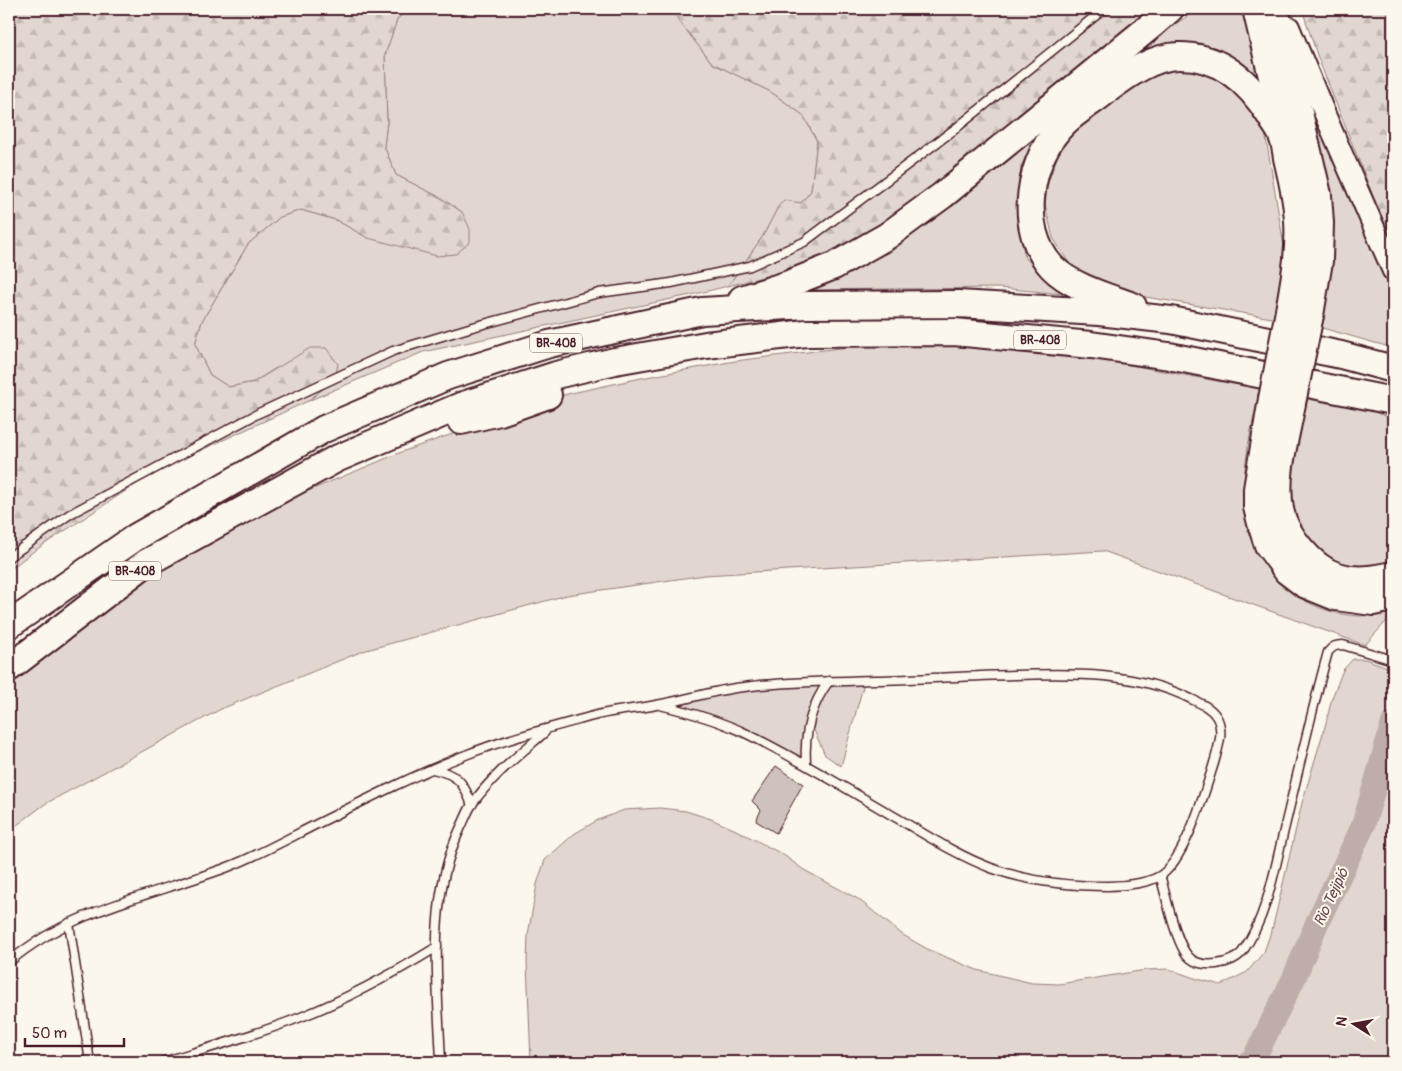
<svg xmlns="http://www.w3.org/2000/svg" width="1402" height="1071" font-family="Pangolin,sans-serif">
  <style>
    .grass { fill: #e2d7d0; stroke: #967b7e }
    .forest { fill: url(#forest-firs); stroke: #967b7e }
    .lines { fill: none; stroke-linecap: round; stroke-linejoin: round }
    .river { stroke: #bfadaa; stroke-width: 24 }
    .building { fill: #cfc2bc; stroke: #4a1f2b }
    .service-casing { stroke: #4a1f2b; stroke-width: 11 }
    .tertiary-casing { stroke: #4a1f2b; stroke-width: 24 }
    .trunk-casing { stroke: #4a1f2b; stroke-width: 30 }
    .service { stroke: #fbf7ec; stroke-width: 8 }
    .tertiary { stroke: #fbf7ec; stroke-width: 20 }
    .trunk { stroke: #fbf7ec; stroke-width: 26 }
    .trunk-bridge-casing { stroke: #4a1f2b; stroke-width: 30; stroke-linecap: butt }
    .trunk-bridge { stroke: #fbf7ec; stroke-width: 26 }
    .labels { text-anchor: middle; stroke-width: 4; stroke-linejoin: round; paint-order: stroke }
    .shield { fill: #fbf7ec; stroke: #7f6065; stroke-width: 1 }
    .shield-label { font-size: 12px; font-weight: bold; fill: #4a1f2b }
    .water-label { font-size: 15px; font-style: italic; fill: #6d4a51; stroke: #fbf7ec }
  </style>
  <defs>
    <pattern id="forest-firs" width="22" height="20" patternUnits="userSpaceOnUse" patternTransform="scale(1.25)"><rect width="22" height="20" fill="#e2d7d0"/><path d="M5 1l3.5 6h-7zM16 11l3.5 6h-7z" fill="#c3b8b3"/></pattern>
  </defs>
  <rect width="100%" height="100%" fill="#fbf7ec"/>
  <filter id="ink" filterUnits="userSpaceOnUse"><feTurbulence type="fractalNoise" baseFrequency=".02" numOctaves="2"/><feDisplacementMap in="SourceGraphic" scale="10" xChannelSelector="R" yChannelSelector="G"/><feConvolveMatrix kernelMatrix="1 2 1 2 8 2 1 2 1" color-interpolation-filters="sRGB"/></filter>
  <g filter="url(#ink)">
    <!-- grass -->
    <g class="grass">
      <polygon points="406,9 672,9 679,21 712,63 771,92 803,115 817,141 811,191 801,203 778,207 763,236 728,286 695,294 423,352 308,401 335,379 276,368 254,382 229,387 210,375 195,344 202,321 248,244 280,217 301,210 336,220 368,238 462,212 441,198 396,175 384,146 387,122 385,55 397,19"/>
      <polygon points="1194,9 1246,9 1263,87 1247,68 1222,53 1122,65 1158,35 1191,14"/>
      <polygon points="1168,65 1210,65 1239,87 1264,126 1285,252 1278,319 1139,296 1071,266 1053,238 1045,204 1048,182 1059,152 1081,124 1144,78"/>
      <polygon points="1298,67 1376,257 1393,292 1393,348 1322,328 1331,261"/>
      <polygon points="1041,128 1021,166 1017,218 1025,258 1048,278 1095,297 1000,288 792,290 854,268 892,251"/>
      <path d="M942 345 1065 353 1260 389C1252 425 1243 461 1244 498 1246 563 1295 613 1359 616 1370 616 1383 612 1393 611V614L1365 645 1103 551 705 575 567 595 363 651 221 709 45 804 9 831V677L157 568 265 509 404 451 567 394 641 378 735 361 848 347Z"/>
      <path d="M1309 394 1358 406 1393 419V567C1386 568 1378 572 1371 571 1358 570 1342 564 1331 558 1269 522 1297 450 1309 394Z"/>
      <polygon points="1353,659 1365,659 1393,669 1393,1062 531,1062 527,962 528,935 537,884 545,860 574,834 598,820 624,810 660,808 686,811 711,819 736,830 782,854 804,870 858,899 903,935 929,950 977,970 1032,983 1059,984 1146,970 1169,969 1194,978 1221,985 1247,972 1264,952 1273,926 1302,803 1326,723 1332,698 1343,670"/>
      <polygon points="829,681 814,703 806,764 748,734 660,705 721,694 795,686"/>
      <polygon points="864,683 841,766 825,755 813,728 818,704 829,688 839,684"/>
    </g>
    <!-- forest -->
    <g class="forest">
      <polygon points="9,9 406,9 397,20 385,55 387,122 384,146 396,175 441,198 462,212 470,229 470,242 456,254 437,256 368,238 336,220 301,210 280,217 248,244 202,321 195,344 210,375 229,387 254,382 310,348 326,348 338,364 335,379 308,401 156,471 34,551 9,570"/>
      <polygon points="672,9 1152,9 920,197 859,242 790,270 728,286 763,236 778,207 784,200 801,203 811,191 817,141 803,115 771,92 712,63 679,21"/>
      <polygon points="1302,9 1393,9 1393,237 1379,211 1318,58"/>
    </g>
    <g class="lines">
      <!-- river -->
      <polyline class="river" points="1249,1062 1253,1060 1294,978 1317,923 1363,826 1393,723"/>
    </g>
    <!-- building -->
    <polygon class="building" points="776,766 803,784 776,833 756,821 761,810 752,801"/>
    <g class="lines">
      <!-- service casing -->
      <g class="service-casing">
        <g id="service">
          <polyline points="9,557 70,514 259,413 393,351 469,328 599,293 671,283 750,266 804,242 955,129 1104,9"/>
          <path d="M806 764C804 733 810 706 829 681"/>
          <path d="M433 769C458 775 463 781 472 805"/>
          <path d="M1161 878C1166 897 1176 943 1188 956 1200 970 1233 965 1243 951 1268 915 1275 867 1285 826 1299 768 1312 709 1328 652 1333 646 1336 645 1343 645L1393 660"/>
          <polyline points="69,923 90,1062"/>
          <path d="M9 962C71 909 154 895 228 867 262 854 294 835 327 819 371 797 417 774 463 756 505 739 553 727 597 715 617 710 637 709 656 705 686 700 714 690 744 687 788 681 831 682 874 680 921 679 968 676 1014 675 1073 673 1137 672 1191 699 1200 703 1210 707 1216 716 1225 730 1218 748 1214 763 1205 792 1187 852 1165 872 1155 883 1124 886 1108 886 1068 886 1029 882 991 868 959 856 931 838 902 821 850 791 799 759 745 733 718 720 689 712 660 705"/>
          <path d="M162 1062C209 1048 256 1035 301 1017 349 998 393 974 437 947"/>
          <path d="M441 1062C438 984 426 900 461 827 465 819 468 810 473 803 493 775 520 754 545 732"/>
        </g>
      </g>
      <!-- tertiary casing -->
      <g class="tertiary-casing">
        <g id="tertiary">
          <polyline points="1253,9 1280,124"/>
          <polyline points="1289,27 1329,124 1393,271"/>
        </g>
      </g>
      <!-- trunk casing -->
      <g class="trunk-casing">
        <g id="trunk">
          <polyline points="1275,9 1318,195 1320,223 1319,261 1310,315"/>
          <polyline points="742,299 786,285 834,266 887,236 943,195 1153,24 1170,9"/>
          <path d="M1133 306C1108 297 1071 287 1052 267 1016 228 1029 156 1065 122 1078 110 1094 101 1107 90 1127 75 1152 57 1178 56 1220 55 1250 83 1271 117 1274 123 1280 129 1282 136 1285 143 1286 151 1287 158 1292 179 1297 200 1298 221 1300 252 1294 282 1289 311"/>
          <polyline points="1272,399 1257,489 1257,507 1262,527 1268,545 1287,571 1304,584 1336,597 1373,602 1393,598"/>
          <path d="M1292 403C1286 437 1274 474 1280 509 1284 534 1312 568 1337 576 1356 582 1375 579 1393 575"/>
          <polyline points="461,421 500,412 548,395"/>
          <polyline points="9,625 136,537 324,429 448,376 549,344 702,311 807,305 958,304 1099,312 1171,320 1341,355 1393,369"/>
          <polyline points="9,668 146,563 336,459 463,405 556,375 615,361 706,345 806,333 954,332 1091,345 1169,356 1393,401"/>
        </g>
      </g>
      <!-- service -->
      <use href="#service" class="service"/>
      <!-- tertiary -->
      <use href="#tertiary" class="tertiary"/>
      <!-- trunk -->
      <use href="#trunk" class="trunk"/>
      <!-- trunk-bridge casing -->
      <g class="trunk-bridge-casing">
        <g id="trunk-bridge">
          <polyline points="1272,399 1289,311"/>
          <polyline points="1292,403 1310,315"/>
        </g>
      </g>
      <!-- trunk-bridge -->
      <use href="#trunk-bridge" class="trunk-bridge"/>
    </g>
  </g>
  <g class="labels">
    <!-- shield labels -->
    <g class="shield">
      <rect x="1014" y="330.5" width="52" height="19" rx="4"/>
      <rect x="530" y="333.5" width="52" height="19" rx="4"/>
      <rect x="109" y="561.5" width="52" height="19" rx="4"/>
    </g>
    <g class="shield-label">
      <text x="1040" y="344">BR-408</text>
      <text x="556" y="347">BR-408</text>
      <text x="135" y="575">BR-408</text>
    </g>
    <!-- water labels -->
    <g class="water-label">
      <text transform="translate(1331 897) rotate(-65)" y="5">Rio Tejipió</text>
    </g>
  </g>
  <!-- margin -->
  <rect width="1402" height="1071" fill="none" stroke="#fbf7ec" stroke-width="30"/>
  <rect x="15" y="15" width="1372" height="1041" fill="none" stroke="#4a1f2b" stroke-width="2" filter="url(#ink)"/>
  <!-- north arrow -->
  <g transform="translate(1354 1024) rotate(281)" stroke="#fbf7ec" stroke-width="4" paint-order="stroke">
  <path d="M0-4L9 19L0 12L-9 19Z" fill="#4a1f2b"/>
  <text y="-8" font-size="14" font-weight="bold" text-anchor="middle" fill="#4a1f2b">N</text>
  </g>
  <!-- scale -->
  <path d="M25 1038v8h99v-8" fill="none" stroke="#4a1f2b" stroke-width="2.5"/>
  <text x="32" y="1038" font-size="15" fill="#4a1f2b" stroke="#fbf7ec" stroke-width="4" paint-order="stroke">50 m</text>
</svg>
